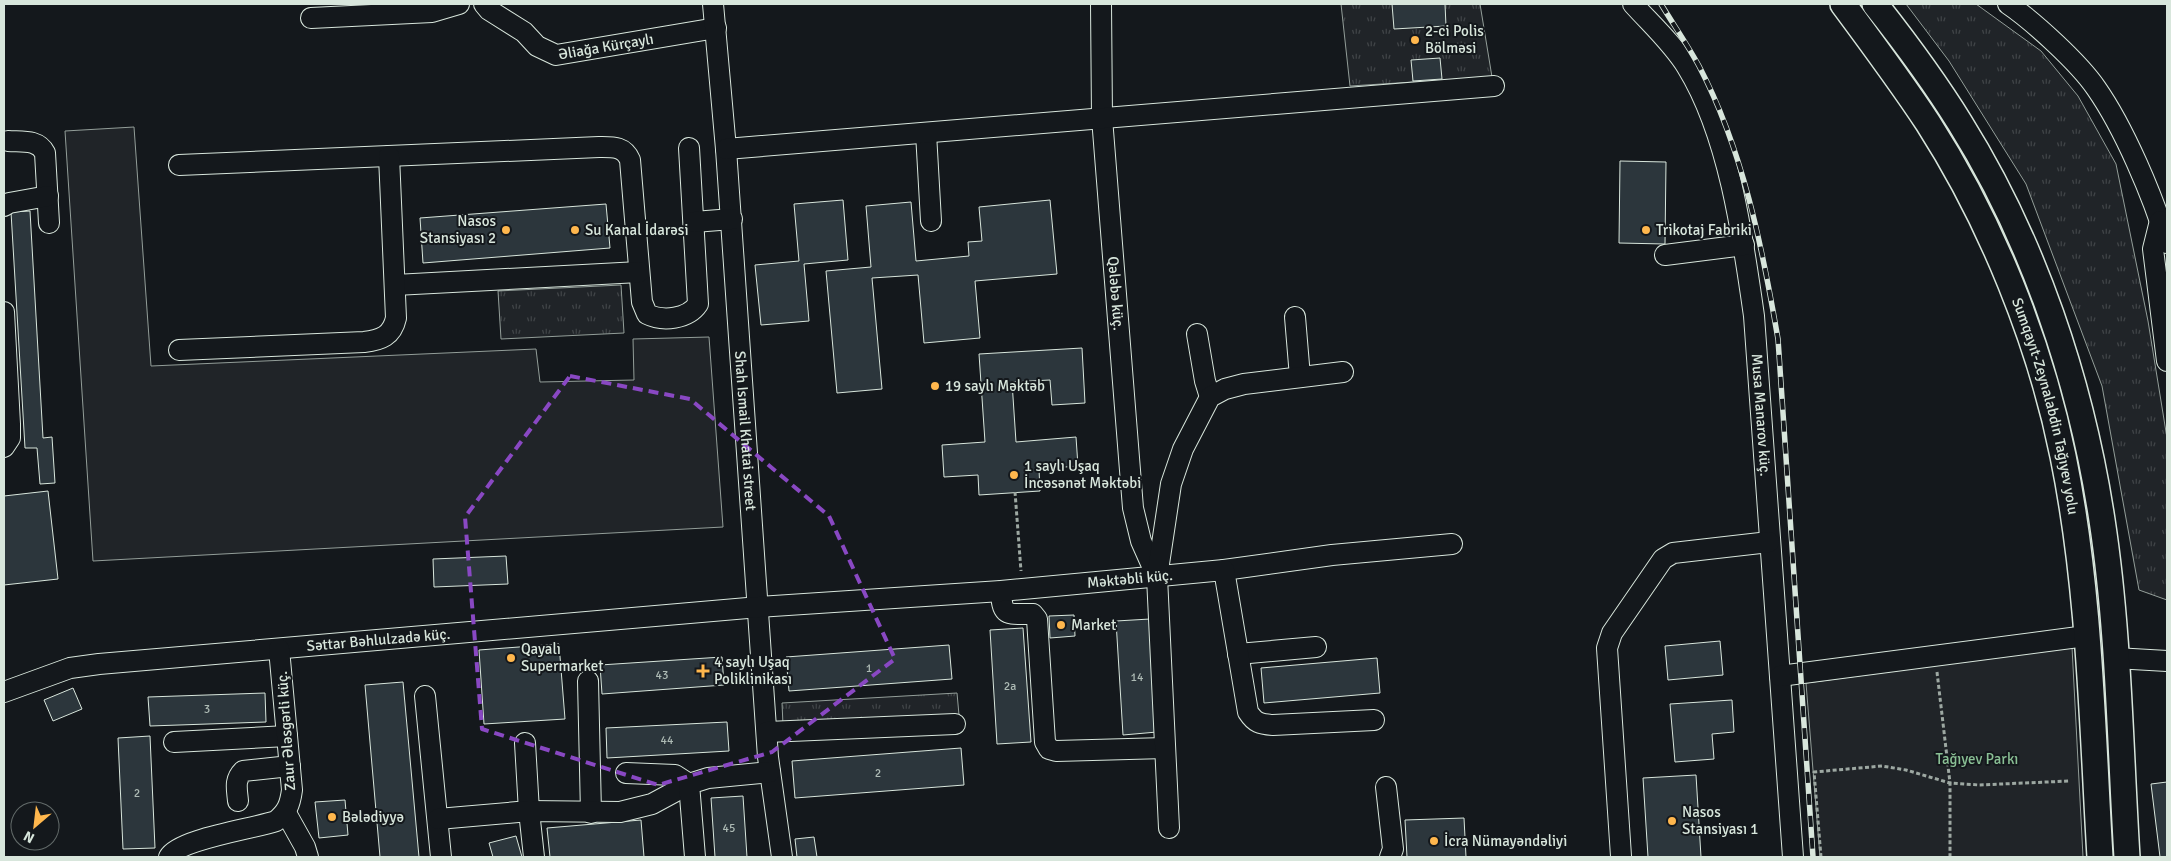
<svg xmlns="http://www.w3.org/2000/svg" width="2171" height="861" font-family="Signika,sans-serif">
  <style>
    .grass { fill: url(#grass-tufts); stroke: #939e99 }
    .park { fill: #202428; stroke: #939e99 }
    .building { fill: #2c363c; stroke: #d8e6dc }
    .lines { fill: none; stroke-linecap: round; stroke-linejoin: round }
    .minor-casing { stroke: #d8e6dc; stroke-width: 22 }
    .major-casing { stroke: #d8e6dc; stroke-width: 28 }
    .path { stroke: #9da8a2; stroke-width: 3; stroke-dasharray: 4 2.5; stroke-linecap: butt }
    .minor { stroke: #14181c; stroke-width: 20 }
    .major { stroke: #14181c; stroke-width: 25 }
    .rail-casing { stroke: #d8e6dc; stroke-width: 5.5 }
    .rail { stroke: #14181c; stroke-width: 4; stroke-dasharray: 11; stroke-linecap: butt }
    .marked { fill: none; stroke: #8948c3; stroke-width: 4; stroke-dasharray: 10 6; stroke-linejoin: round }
    .poi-dot { fill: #ffb74d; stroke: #14181c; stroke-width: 2 }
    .labels { text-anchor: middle; stroke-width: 4; stroke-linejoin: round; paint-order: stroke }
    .number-label { font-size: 12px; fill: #adbab4 }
    .poi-label { font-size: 15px; fill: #d8e6dc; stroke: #14181c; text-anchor: start }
    .street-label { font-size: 15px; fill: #d8e6dc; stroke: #14181c }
    .park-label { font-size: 15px; fill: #8ac095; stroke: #14181c }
  </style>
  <defs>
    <pattern id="grass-tufts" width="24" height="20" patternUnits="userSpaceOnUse" patternTransform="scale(1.25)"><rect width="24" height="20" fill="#202428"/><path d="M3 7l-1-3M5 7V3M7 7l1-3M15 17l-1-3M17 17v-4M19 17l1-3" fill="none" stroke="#404447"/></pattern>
  </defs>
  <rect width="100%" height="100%" fill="#14181c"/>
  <!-- grass -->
  <g class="grass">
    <polygon points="1341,4 1480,4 1492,77 1350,86"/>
    <polygon points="1906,4 1976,4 2041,51 2078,96 2116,164 2148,321 2167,438 2167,600 2139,590 2102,386 2026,184 1949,61"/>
    <polygon points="621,285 624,333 501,339 498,291"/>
    <polygon points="957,693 959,715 783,725 782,703"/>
  </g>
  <!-- park -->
  <g class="park">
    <polygon points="134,127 151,366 536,349 540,382 634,380 633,339 709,337 723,527 93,561 65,131"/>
    <polygon points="2072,647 2083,857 1820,857 1806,683"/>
  </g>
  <!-- building -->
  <g class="building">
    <polygon points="1392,4 1445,4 1446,26 1394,29"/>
    <polygon points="1440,58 1442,79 1413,81 1411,60"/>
    <polygon points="1620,161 1666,162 1665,244 1619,243"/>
    <polygon points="843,200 848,260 804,264 809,321 761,325 755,265 799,261 794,204"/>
    <polygon points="1050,200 1057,274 975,281 980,338 924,343 918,275 872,278 882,389 837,393 826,271 871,267 866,206 911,202 916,261 969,256 968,242 982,241 979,207"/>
    <polygon points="606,204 610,248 423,263 420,218"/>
    <polygon points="30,211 43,438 52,437 55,483 40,484 37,448 25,448 11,212"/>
    <polygon points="1082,348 1085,403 1052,405 1050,380 1012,382 1016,442 1076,437 1078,466 1039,469 1040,491 979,495 978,475 944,477 942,445 985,442 979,354"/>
    <polygon points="48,491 58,579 4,585 4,496"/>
    <polygon points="506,556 508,584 434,587 433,559"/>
    <polygon points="1074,615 1075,636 1050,638 1049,616"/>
    <polygon points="1150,619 1157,732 1123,735 1116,621"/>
    <polygon points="1023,628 1031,742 997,744 990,630"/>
    <polygon points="1720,641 1723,675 1668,680 1665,646"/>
    <polygon points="559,644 565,719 484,724 479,650"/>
    <polygon points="949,645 952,679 789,691 786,657"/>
    <polygon points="722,657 724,685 602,694 600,665"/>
    <polygon points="1377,658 1380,693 1264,703 1261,668"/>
    <polygon points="403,682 419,857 380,857 365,685"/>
    <polygon points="73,688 82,709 53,721 44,700"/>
    <polygon points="265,693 266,722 150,726 148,697"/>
    <polygon points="1732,700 1734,732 1712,734 1714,759 1675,762 1670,704"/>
    <polygon points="727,722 729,751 607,758 606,728"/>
    <polygon points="150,736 155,848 123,849 118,738"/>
    <polygon points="961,748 964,785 795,798 792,761"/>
    <polygon points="1696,775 1701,857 1648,857 1643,778"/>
    <polygon points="2167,782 2167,857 2160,857 2151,784"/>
    <polygon points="743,796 747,857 715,857 711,798"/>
    <polygon points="345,800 348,835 319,838 315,802"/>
    <polygon points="1464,818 1466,857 1407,857 1405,820"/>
    <polygon points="641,820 644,857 550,857 547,828"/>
    <polygon points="516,836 522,857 493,857 489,843"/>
    <polygon points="814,837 817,857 797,857 795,839"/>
  </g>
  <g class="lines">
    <!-- minor casing -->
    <g class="minor-casing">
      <g id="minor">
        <path id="s1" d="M484 4 489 10 524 32 537 46 556 55 716 28"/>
        <path id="s2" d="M713 4 726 149 768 757 782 857"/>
        <path id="s3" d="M1101 4 1102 118 1133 508 1141 541 1157 577"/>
        <path id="s4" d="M1633 4C1651 24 1673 44 1687 67 1729 135 1743 238 1754 316L1793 857"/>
        <path d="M2008 4C2033 21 2079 63 2096 88 2124 128 2153 196 2167 243"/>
        <polyline points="311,18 432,12 459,4"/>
        <polyline points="926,133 931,221"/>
        <path d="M8 141C22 142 38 139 45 153L49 223"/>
        <polyline points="726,149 1494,86"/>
        <path d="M179 165 599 147C613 147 624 146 630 160L642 302 647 314C663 322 688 319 698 304L689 148"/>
        <polyline points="4,206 9,203 48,196"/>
        <polyline points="2160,221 2153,249 2167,361"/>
        <polyline points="694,222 732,219"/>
        <polyline points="1665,255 1744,245"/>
        <polyline points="395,285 639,272"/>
        <polyline points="4,312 10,424 10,438 4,447"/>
        <polyline points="1295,317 1300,377"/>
        <polyline points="1197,334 1205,381 1210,397"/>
        <path d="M179 350 364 342C381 340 392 336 396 318L389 156"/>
        <polyline points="1224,570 1332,555 1452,544"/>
        <path d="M1001 591C1002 619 1008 613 1033 614L1037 619 1045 742 1049 749 1056 751 1165 748"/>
        <polyline points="1238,654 1316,647"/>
        <polyline points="2115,658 2167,661"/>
        <polyline points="1780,676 2086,636"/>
        <polyline points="588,681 591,813"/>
        <path id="s5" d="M4 692 70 668 99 664 759 607 1001 591 1224 570 1248 712C1255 723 1260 724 1273 725L1374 720"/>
        <polyline points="425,696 441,857"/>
        <polyline points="767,732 955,724"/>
        <polyline points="174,742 287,736"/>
        <polyline points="525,743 529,811 534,857"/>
        <polyline points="1386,787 1393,849 1390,857"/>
        <path d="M238 801C237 789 234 780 243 771L290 766"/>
        <polyline points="286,813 305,847 308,857"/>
        <polyline points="438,819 529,811 620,812 652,804 689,784 675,775 626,773"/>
        <polyline points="1169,828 1157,577 1171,484 1183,449 1210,397 1225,389 1244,384 1343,372"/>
        <polyline points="1621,856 1607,648 1612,633 1663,559 1673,553 1769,542"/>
        <path d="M169 857C179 839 253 829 276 821 287 812 290 805 292 790L279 649"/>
        <polyline points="695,857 689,784 708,778 770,772"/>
      </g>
    </g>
    <!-- major casing -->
    <g class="major-casing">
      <g id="major">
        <path id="s6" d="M1843 4C1872 43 1901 82 1928 123 1991 221 2040 342 2063 456 2090 588 2092 724 2100 857"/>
        <path d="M1875 4C1905 42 1934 81 1960 123 2034 241 2081 382 2102 520 2119 631 2120 745 2127 857"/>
      </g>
    </g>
    <!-- path -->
    <g class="path">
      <polyline points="1015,492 1021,571"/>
      <polyline points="1937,672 1950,783 1950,857"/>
      <polyline points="1821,857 1814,772 1882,766 1906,770 1950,783 1979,785 2070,781"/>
    </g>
    <!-- minor -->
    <use href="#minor" class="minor"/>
    <!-- major -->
    <use href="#major" class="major"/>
    <!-- rail casing -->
    <g class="rail-casing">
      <path id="rail" d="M1661 4C1673 24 1687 44 1699 66 1743 150 1762 246 1778 339L1813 857"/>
    </g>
    <!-- rail -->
    <use href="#rail" class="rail"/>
  </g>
  <!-- marked area -->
  <path class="marked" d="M570 376 690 399 829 516 895 659 772 752 658 785 482 729 465 517Z"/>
  <!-- markers -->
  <g class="poi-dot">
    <circle cx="1415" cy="40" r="5"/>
    <circle cx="506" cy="230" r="5"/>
    <circle cx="575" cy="230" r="5"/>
    <circle cx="1646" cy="230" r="5"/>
    <circle cx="935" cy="386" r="5"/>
    <circle cx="1014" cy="475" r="5"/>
    <circle cx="1061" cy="625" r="5"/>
    <circle cx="511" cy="658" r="5"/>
    <path d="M700.5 663.5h5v5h5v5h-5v5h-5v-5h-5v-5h5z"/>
    <circle cx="332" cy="817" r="5"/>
    <circle cx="1672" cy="821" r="5"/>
    <circle cx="1434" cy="841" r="5"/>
  </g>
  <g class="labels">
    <!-- number labels -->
    <g class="number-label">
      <text x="869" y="672">1</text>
      <text x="662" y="679">43</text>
      <text x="1137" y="681">14</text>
      <text x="1010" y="690">2a</text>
      <text x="207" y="713">3</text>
      <text x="667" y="744">44</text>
      <text x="878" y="777">2</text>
      <text x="137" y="797">2</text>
      <text x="729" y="832">45</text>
    </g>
    <!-- poi labels -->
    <g class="poi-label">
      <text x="1425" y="36">2-ci Polis<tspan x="1425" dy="17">Bölməsi</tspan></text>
      <text x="496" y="226" text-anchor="end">Nasos<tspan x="496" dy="17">Stansiyası 2</tspan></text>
      <text x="585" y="235">Su Kanal İdarəsi</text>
      <text x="1656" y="235">Trikotaj Fabriki</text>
      <text x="945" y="391">19 saylı Məktəb</text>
      <text x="1024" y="471">1 saylı Uşaq<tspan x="1024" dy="17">İncəsənət Məktəbi</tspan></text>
      <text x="1071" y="630">Market</text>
      <text x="521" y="654">Qayalı<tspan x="521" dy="17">Supermarket</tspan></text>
      <text x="714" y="667">4 saylı Uşaq<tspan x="714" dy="17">Poliklinikası</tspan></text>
      <text x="1682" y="817">Nasos<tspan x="1682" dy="17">Stansiyası 1</tspan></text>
      <text x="342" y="822">Bələdiyyə</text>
      <text x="1444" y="846">İcra Nümayəndəliyi</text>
    </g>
    <!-- street labels -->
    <g class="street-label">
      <text dy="5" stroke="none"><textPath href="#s1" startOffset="140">Əliağa Kürçaylı</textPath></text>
      <text dy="5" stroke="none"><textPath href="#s3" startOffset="290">Qələbə küç.</textPath></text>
      <text dy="5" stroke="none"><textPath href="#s6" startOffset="455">Sumqayıt-Zeynalabdin Tağıyev yolu</textPath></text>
      <text dy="5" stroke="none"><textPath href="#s4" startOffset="442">Musa Manarov küç.</textPath></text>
      <text dy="5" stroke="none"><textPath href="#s2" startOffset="428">Shah Ismail Khatai street</textPath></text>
      <text dy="5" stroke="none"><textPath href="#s5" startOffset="1134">Məktəbli küç.</textPath></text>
      <text dy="5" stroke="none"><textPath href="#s5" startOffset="380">Səttar Bəhlulzadə küç.</textPath></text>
      <text transform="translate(286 731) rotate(-94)" y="5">Zaur Ələsgərli küç.</text>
    </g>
    <!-- park labels -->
    <g class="park-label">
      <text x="1977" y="764">Tağıyev Parkı</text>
    </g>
  </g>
  <!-- border -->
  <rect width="2171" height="861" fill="none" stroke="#d8e6dc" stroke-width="10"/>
  <!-- north arrow -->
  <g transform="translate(35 826) rotate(208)"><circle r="24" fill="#14181c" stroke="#626a69"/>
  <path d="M0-4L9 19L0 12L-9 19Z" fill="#ffb74d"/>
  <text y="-8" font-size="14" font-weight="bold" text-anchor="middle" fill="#d8e6dc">N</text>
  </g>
</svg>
